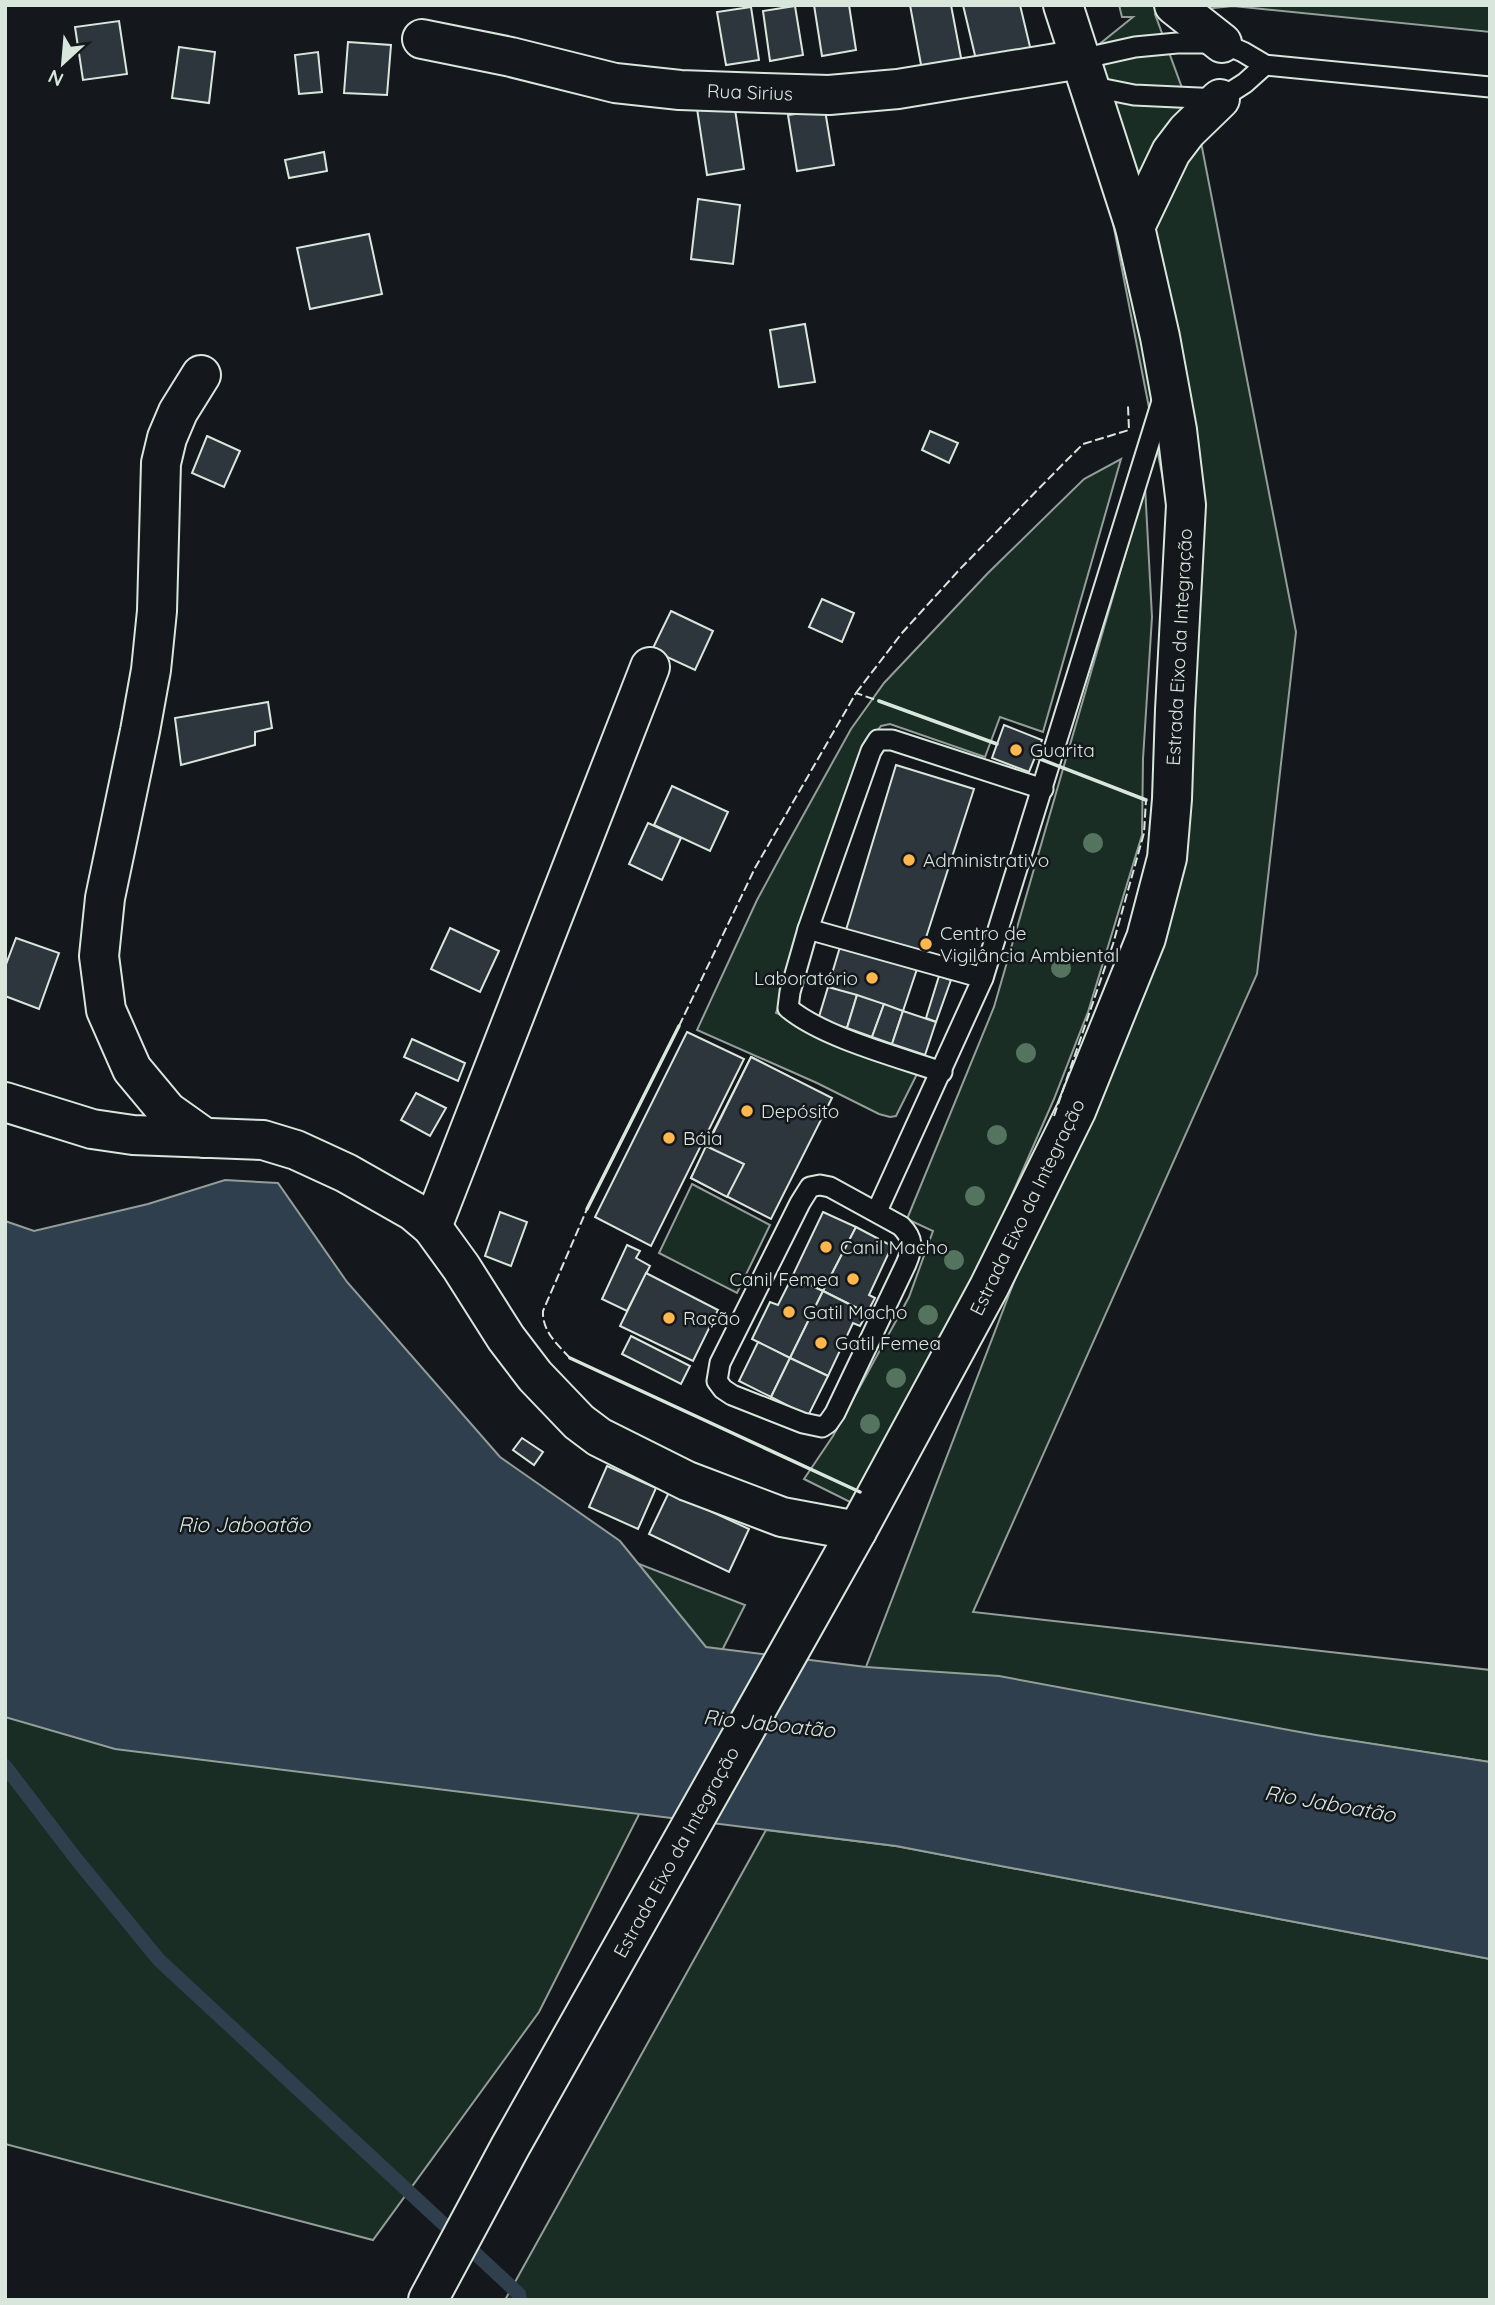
<svg xmlns="http://www.w3.org/2000/svg" width="1495" height="2305" font-family="Quicksand,sans-serif">
  <style>
    .green { fill: #1a2d24; stroke: #939e99; stroke-width: 2 }
    .water { fill: #2f3f4d; stroke: #939e99; stroke-width: 2 }
    .lines { fill: none; stroke-linecap: round; stroke-linejoin: round }
    .stream { stroke: #2f3f4d; stroke-width: 14 }
    .building { fill: #2c363c; stroke: #d8e6dc; stroke-width: 2 }
    .lane-casing { stroke: #d8e6dc; stroke-width: 23 }
    .street-casing { stroke: #d8e6dc; stroke-width: 42 }
    .secondary-casing { stroke: #d8e6dc; stroke-width: 42 }
    .lane { stroke: #14181c; stroke-width: 19 }
    .street { stroke: #14181c; stroke-width: 38 }
    .secondary { stroke: #14181c; stroke-width: 38 }
    .fence { stroke: #d8e6dc; stroke-width: 2; stroke-dasharray: 9 3.5; stroke-linecap: butt }
    .wall { stroke: #d8e6dc; stroke-width: 3.5 }
    .tree { fill: #55745f }
    .poi-dot { fill: #ffb74d; stroke: #14181c; stroke-width: 2.5 }
    .labels { text-anchor: middle; stroke-width: 5; stroke-linejoin: round; paint-order: stroke }
    .street-label { font-size: 19px; fill: #d8e6dc; stroke: #14181c }
    .poi-label { font-size: 19px; fill: #d8e6dc; stroke: #14181c; text-anchor: start }
    .water-label { font-size: 21px; font-style: italic; fill: #d8e6dc; stroke: #14181c }
  </style>
  <rect width="100%" height="100%" fill="#14181c"/>
  <!-- green -->
  <g class="green">
    <polygon points="1119,5 1490,5 1490,32 1233,6 1155,14 1200,137 1296,632 1257,974 973,1612 1490,1670 1490,1762 866,1667 1146,938 1183,582 1081,59 1133,17 1122,17"/>
    <polygon points="1121,459 1043,732 1000,717 985,757 890,724 881,726 874,735 776,1013 920,1068 896,1116 890,1117 879,1114 817,1083 697,1030 757,900 784,850 851,729 884,683 988,573 1084,479"/>
    <polygon points="1145,486 1152,617 1143,759 1142,835 1088,1012 1054,1099 996,1231 854,1504 804,1479 833,1436 909,1297 933,1231 907,1219 994,1007"/>
    <polygon points="692,1184 770,1225 737,1293 659,1253"/>
    <polygon points="5,1379 229,1405 745,1605 539,2012 373,2240 5,2144"/>
    <polygon points="766,1830 896,1846 1490,1959 1490,2300 505,2300"/>
  </g>
  <!-- water -->
  <polygon class="water" points="225,1180 278,1183 347,1282 500,1457 620,1541 706,1647 866,1667 999,1676 1316,1735 1490,1762 1490,1959 896,1846 115,1749 5,1717 5,1221 34,1231 148,1204"/>
  <g class="lines">
    <!-- stream -->
    <polyline class="stream" points="5,1766 77,1860 159,1960 519,2294 520,2300"/>
  </g>
  <!-- building -->
  <g class="building">
    <polygon points="814,5 849,5 856,50 822,56"/>
    <polygon points="910,5 951,5 962,63 922,70"/>
    <polygon points="963,5 1020,5 1032,55 978,68"/>
    <polygon points="795,6 803,55 770,61 763,11"/>
    <polygon points="751,7 759,60 726,65 717,12"/>
    <polygon points="119,21 127,74 83,80 75,27"/>
    <polygon points="348,42 391,45 387,95 344,93"/>
    <polygon points="179,47 215,52 209,103 172,98"/>
    <polygon points="318,52 322,92 299,94 295,55"/>
    <polygon points="733,96 744,169 707,175 696,102"/>
    <polygon points="825,110 834,165 797,171 788,115"/>
    <polygon points="324,152 327,171 289,178 285,160"/>
    <polygon points="698,199 740,205 733,264 691,259"/>
    <polygon points="369,234 382,294 310,309 297,248"/>
    <polygon points="805,324 815,382 779,387 770,330"/>
    <polygon points="930,431 958,443 949,463 922,450"/>
    <polygon points="207,436 240,451 224,487 192,473"/>
    <polygon points="822,599 854,613 842,642 809,627"/>
    <polygon points="671,611 713,631 695,670 652,650"/>
    <polygon points="268,702 272,728 255,732 255,745 181,765 175,718"/>
    <polygon points="1004,725 1042,740 1029,772 992,758"/>
    <polygon points="896,765 974,789 921,953 846,930"/>
    <polygon points="672,786 728,812 710,851 654,825"/>
    <polygon points="648,823 681,838 662,880 629,864"/>
    <polygon points="450,928 499,951 480,992 431,969"/>
    <polygon points="16,938 59,953 39,1009 5,996 5,967"/>
    <polygon points="840,947 917,969 903,1011 828,987"/>
    <polygon points="939,976 951,980 936,1022 926,1018"/>
    <polygon points="828,987 857,995 847,1028 818,1020"/>
    <polygon points="857,995 884,1004 872,1037 847,1028"/>
    <polygon points="884,1004 903,1011 892,1044 872,1037"/>
    <polygon points="903,1011 936,1022 925,1055 892,1044"/>
    <polygon points="687,1032 744,1059 651,1246 595,1217"/>
    <polygon points="412,1039 465,1063 458,1081 404,1057"/>
    <polygon points="751,1057 788,1076 744,1164 706,1146"/>
    <polygon points="751,1057 832,1098 771,1219 691,1178"/>
    <polygon points="416,1093 446,1108 430,1136 401,1120"/>
    <polygon points="706,1146 744,1164 727,1197 691,1178"/>
    <polygon points="500,1212 527,1222 511,1266 485,1256"/>
    <polygon points="823,1212 856,1227 823,1291 792,1277"/>
    <polygon points="856,1227 892,1246 869,1295 875,1298 867,1313 823,1291"/>
    <polygon points="627,1245 640,1251 636,1258 650,1266 627,1311 602,1299"/>
    <polygon points="646,1273 718,1310 693,1361 620,1326"/>
    <polygon points="792,1277 823,1291 790,1358 752,1339 770,1302 778,1305"/>
    <polygon points="823,1291 867,1313 860,1326 853,1323 828,1376 790,1358"/>
    <polygon points="631,1336 690,1366 681,1384 622,1354"/>
    <polygon points="758,1342 790,1358 771,1397 739,1381"/>
    <polygon points="790,1358 828,1376 808,1416 771,1397"/>
    <polygon points="522,1438 543,1452 534,1465 513,1450"/>
    <polygon points="607,1466 656,1488 638,1529 589,1507"/>
    <polygon points="669,1492 749,1529 729,1572 649,1534"/>
  </g>
  <g class="lines">
    <!-- lane casing -->
    <g class="lane-casing">
      <g id="lane">
        <polyline points="1081,59 1135,47 1177,43 1222,43 1243,52 1265,65 1490,87"/>
        <polyline points="1089,86 1134,95 1220,99 1245,83 1265,65"/>
        <polyline points="808,929 983,978"/>
        <path d="M942 1072C898 1057 822 1037 788 1008L790 992 808 929 871 751 878 740H892L1043 789"/>
        <path d="M820 1185 830 1187 901 1226C914 1239 913 1248 906 1264L835 1413 828 1423 822 1427 803 1423 732 1395 723 1389 717 1381 720 1363 800 1203 810 1187Z"/>
        <polyline points="877,1211 983,978 1163,398"/>
      </g>
    </g>
    <!-- street casing -->
    <g class="street-casing">
      <g id="street">
        <polyline points="422,39 511,57 615,83 680,90 764,93 829,95 898,89 1081,59"/>
        <polyline points="201,375 178,412 167,438 161,463 157,611 151,670 140,731 105,898 99,956 106,1010 132,1069 167,1111 205,1138"/>
        <polyline points="5,1102 92,1129 133,1135 263,1140 296,1150 346,1173 413,1211 432,1227 461,1267 506,1338 535,1376 579,1422 599,1437 687,1481 782,1517 857,1531"/>
        <polyline points="432,1227 650,667"/>
      </g>
    </g>
    <!-- secondary casing -->
    <g class="secondary-casing">
      <g id="secondary">
        <polyline points="1174,5 1222,43"/>
        <polyline points="1135,227 1171,152 1187,131 1220,99"/>
        <polyline points="428,2300 510,2147 857,1531 989,1287 1076,1111 1146,938 1167,858 1172,799 1175,710 1186,505 1177,430 1160,337 1135,227 1063,5"/>
      </g>
    </g>
    <!-- lane -->
    <use href="#lane" class="lane"/>
    <!-- street -->
    <use href="#street" class="street"/>
    <!-- secondary -->
    <use href="#secondary" class="secondary"/>
    <!-- fence -->
    <g class="fence">
      <polyline points="856,693 902,633 960,569 1061,466 1083,444 1129,430 1128,406"/>
      <polyline points="679,1026 755,868 856,693 879,701"/>
      <polyline points="1054,1116 1113,944 1144,833 1146,800"/>
      <path d="M570 1358C557 1344 542 1331 543 1311L587 1209"/>
    </g>
    <!-- wall -->
    <g class="wall">
      <polyline points="879,701 997,744"/>
      <polyline points="1035,757 1146,800"/>
      <polyline points="587,1209 679,1026"/>
      <polyline points="570,1358 860,1492"/>
    </g>
  </g>
  <!-- trees -->
  <g class="tree">
    <circle cx="1093" cy="843" r="10"/>
    <circle cx="1061" cy="968" r="10"/>
    <circle cx="1026" cy="1053" r="10"/>
    <circle cx="997" cy="1135" r="10"/>
    <circle cx="975" cy="1196" r="10"/>
    <circle cx="954" cy="1260" r="10"/>
    <circle cx="928" cy="1315" r="10"/>
    <circle cx="896" cy="1378" r="10"/>
    <circle cx="870" cy="1424" r="10"/>
  </g>
  <!-- markers -->
  <g class="poi-dot">
    <circle cx="1016" cy="750" r="7"/>
    <circle cx="909" cy="860" r="7"/>
    <circle cx="926" cy="944" r="7"/>
    <circle cx="872" cy="978" r="7"/>
    <circle cx="747" cy="1111" r="7"/>
    <circle cx="669" cy="1138" r="7"/>
    <circle cx="826" cy="1247" r="7"/>
    <circle cx="853" cy="1279" r="7"/>
    <circle cx="789" cy="1312" r="7"/>
    <circle cx="669" cy="1318" r="7"/>
    <circle cx="821" cy="1343" r="7"/>
  </g>
  <g class="labels">
    <!-- street labels -->
    <g class="street-label">
      <text transform="translate(750 92) rotate(2)" y="7">Rua Sirius</text>
      <text transform="translate(1179 647) rotate(-87)" y="7">Estrada Eixo da Integração</text>
      <text transform="translate(1027 1207) rotate(-64)" y="7">Estrada Eixo da Integração</text>
      <text transform="translate(676 1852) rotate(-61)" y="7">Estrada Eixo da Integração</text>
    </g>
    <!-- poi labels -->
    <g class="poi-label">
      <text x="1030" y="757">Guarita</text>
      <text x="923" y="867">Administrativo</text>
      <text x="940" y="940">Centro de<tspan x="940" dy="22">Vigilância Ambiental</tspan></text>
      <text x="858" y="985" text-anchor="end">Laboratório</text>
      <text x="761" y="1118">Depósito</text>
      <text x="683" y="1145">Báia</text>
      <text x="840" y="1254">Canil Macho</text>
      <text x="839" y="1286" text-anchor="end">Canil Femea</text>
      <text x="803" y="1319">Gatil Macho</text>
      <text x="683" y="1325">Ração</text>
      <text x="835" y="1350">Gatil Femea</text>
    </g>
    <!-- water labels -->
    <g class="water-label">
      <text x="244" y="1532">Rio Jaboatão</text>
      <text transform="translate(769 1724) rotate(6)" y="7">Rio Jaboatão</text>
      <text transform="translate(1330 1804) rotate(10)" y="7">Rio Jaboatão</text>
    </g>
  </g>
  <!-- border -->
  <rect width="1495" height="2305" fill="none" stroke="#d8e6dc" stroke-width="14"/>
  <!-- north arrow -->
  <g transform="translate(63 63) rotate(206)" stroke="#14181c" stroke-width="5" paint-order="stroke">
  <path d="M0-5L12 26L0 18L-12 26Z" fill="#d8e6dc"/>
  <text y="-10" font-size="19" font-weight="bold" text-anchor="middle" fill="#d8e6dc">N</text>
  </g>
</svg>
